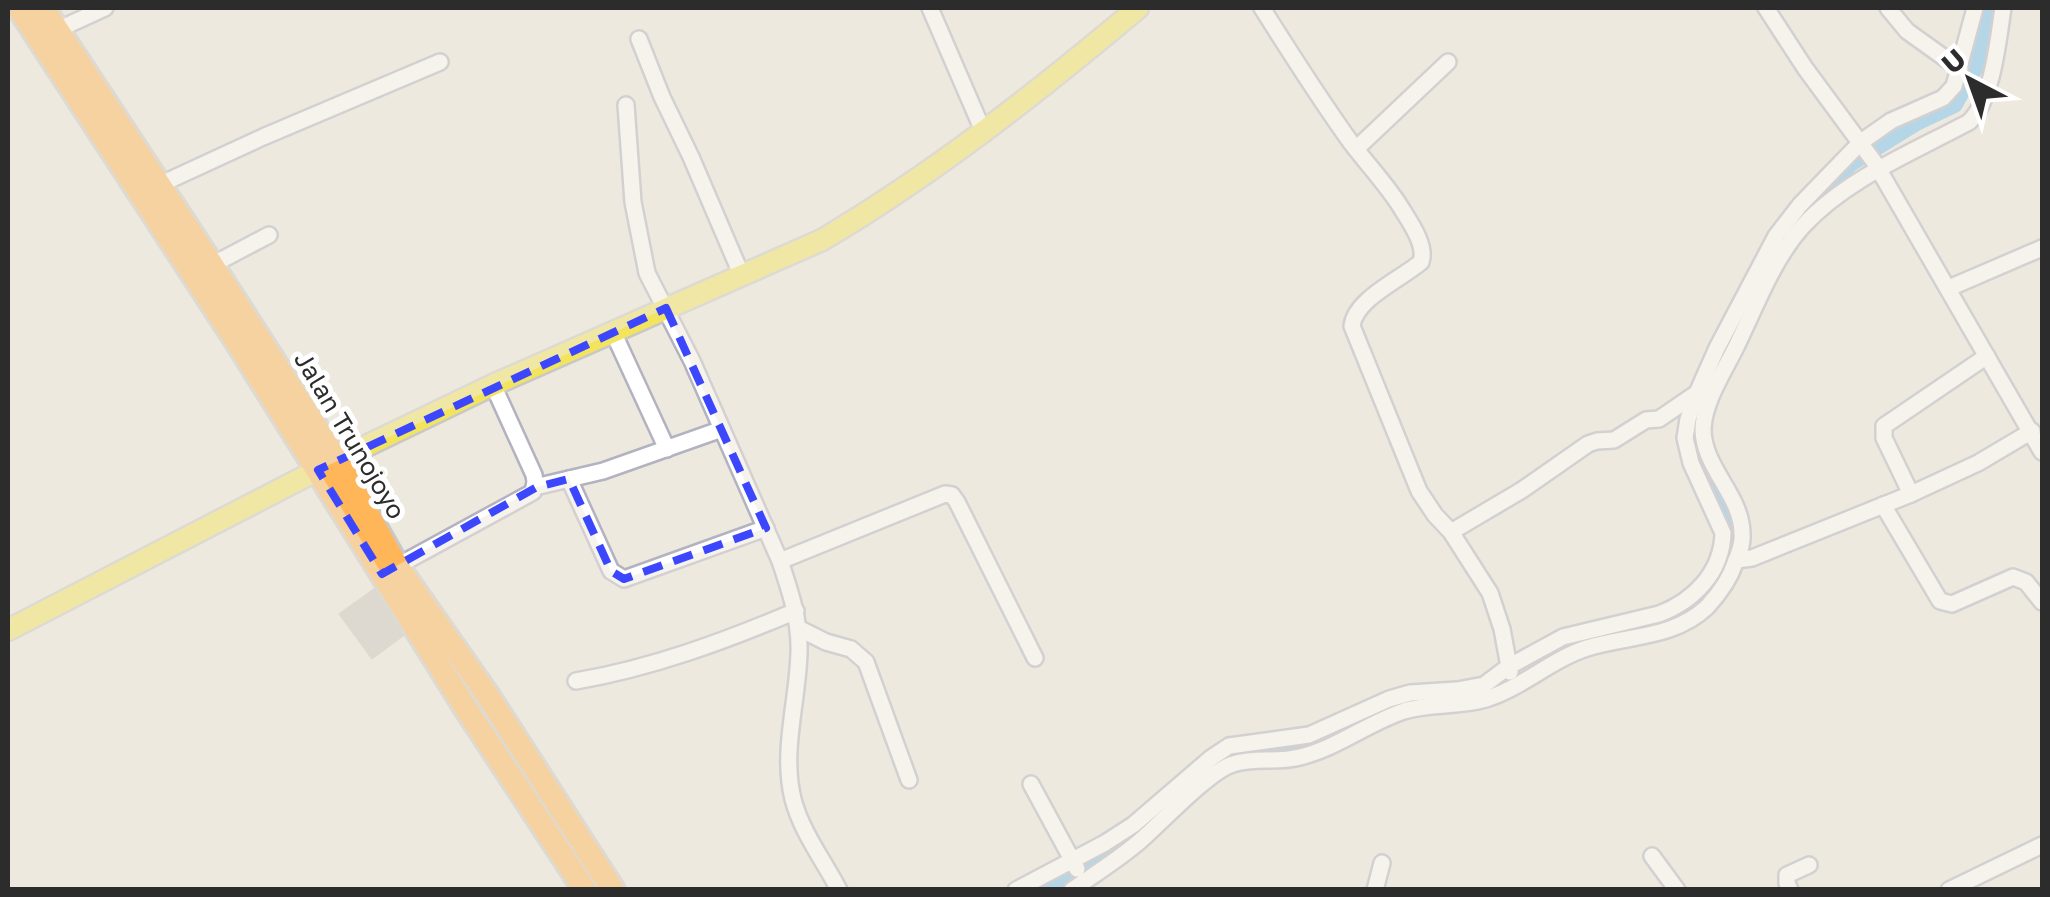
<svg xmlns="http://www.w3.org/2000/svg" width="2050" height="897" font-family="'Golos Text',sans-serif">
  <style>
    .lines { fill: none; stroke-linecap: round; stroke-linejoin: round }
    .canal { stroke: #70bef1; stroke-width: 18 }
    .building { fill: #c9c6be; stroke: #c9c6b8; stroke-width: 2.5 }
    .minor-casing { stroke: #b2b2c0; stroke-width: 20 }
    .major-casing { stroke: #c8c8c8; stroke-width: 25 }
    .highway-casing { stroke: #c8c8c8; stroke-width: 28 }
    .minor { stroke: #fff; stroke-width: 15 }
    .major { stroke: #f3e45e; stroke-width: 20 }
    .highway { stroke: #ffb658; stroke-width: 22 }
    .marked { fill: none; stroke: #3c47fd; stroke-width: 8; stroke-dasharray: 20 12; stroke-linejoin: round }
    .labels { text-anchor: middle; stroke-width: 10; stroke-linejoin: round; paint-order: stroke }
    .street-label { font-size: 25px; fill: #2c2c2c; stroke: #fff }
  </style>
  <rect width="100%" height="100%" fill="#eee9de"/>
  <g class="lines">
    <!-- canal -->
    <g class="canal">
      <polyline points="1799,225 1820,194 1850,163 1916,122 1954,104 1976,65 1987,8"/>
      <path d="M1693 601C1755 556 1726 519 1705 462 1697 440 1691 432 1698 409"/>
      <polyline points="1210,766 1220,758 1246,749 1281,749 1312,736"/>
      <polyline points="1041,890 1108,852 1137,828"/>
    </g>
  </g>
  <!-- building -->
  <polygon class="building" points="375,589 406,633 372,658 340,614"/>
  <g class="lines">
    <!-- minor casing -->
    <g class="minor-casing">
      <g id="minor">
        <polyline points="930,8 984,133"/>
        <path d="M1262 8C1291 54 1320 100 1352 144 1368 165 1386 184 1400 206 1409 221 1427 245 1421 262 1401 279 1355 299 1352 326L1419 491 1435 515 1451 532 1490 593 1502 629 1510 672"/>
        <polyline points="1766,8 1805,68 1875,163 2042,452"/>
        <polyline points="1888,8 1907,31 1960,69"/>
        <polyline points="57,30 105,8"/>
        <polyline points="639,39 662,97 691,157 742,276"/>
        <polyline points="626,105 633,202 647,273 692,361 780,561 945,494 952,495 957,502 1035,658"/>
        <polyline points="1356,149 1448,62"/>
        <polyline points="159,185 263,137 440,62"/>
        <polyline points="212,265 269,235"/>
        <polyline points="1949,288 2042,248"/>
        <polyline points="613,332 667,449"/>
        <polyline points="569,479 611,571 624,579 766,528"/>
        <polyline points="535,487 603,471 722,429"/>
        <polyline points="1911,494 1884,438 1884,426 1987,356"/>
        <polyline points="1883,505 1940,601 1952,604 2013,577 2026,582 2042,602"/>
        <polyline points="1451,532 1522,490 1588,444 1597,441 1614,440 1646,420 1659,419 1697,393"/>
        <polyline points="1736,560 1752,558 1911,494 1978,463 2032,431"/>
        <path d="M780 561C790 591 800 620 799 652 798 701 781 751 793 799 801 831 824 861 839 890"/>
        <polyline points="390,570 533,492 535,482 534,475 493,385"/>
        <polyline points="798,628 826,642 851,649 866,662 909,780"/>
        <path d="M576 681C652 668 725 641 796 611"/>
        <polyline points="1031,784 1077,869"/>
        <polyline points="1652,856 1677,890"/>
        <path d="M1016 890 1105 843 1133 825 1211 758 1229 746 1309 735 1389 699 1410 693 1457 690 1484 685 1508 667 1563 637 1659 614C1694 601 1722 572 1723 533L1691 463 1685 438 1688 419 1697 393 1717 348 1776 236 1800 205 1861 142 1891 121 1943 98 1954 86 1975 8"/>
        <path d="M1072 890C1095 874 1119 859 1140 841 1161 823 1209 771 1233 764 1254 757 1278 763 1300 757 1337 748 1368 723 1404 711 1430 703 1459 707 1486 699 1522 688 1550 660 1587 648 1628 635 1673 639 1707 607 1718 595 1730 578 1735 563 1739 553 1743 544 1742 534 1742 495 1703 468 1703 429 1704 401 1725 370 1737 345 1756 306 1773 259 1803 226 1846 179 1913 152 1969 122 1993 99 1998 40 2003 8"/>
        <polyline points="1375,890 1382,863"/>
        <polyline points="1790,890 1787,883 1787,875 1809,865"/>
        <polyline points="1949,890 2042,845"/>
      </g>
    </g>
    <!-- major casing -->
    <g class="major-casing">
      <path id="major" d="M8 630 337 460 493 385 822 240C935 173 1038 92 1138 8"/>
    </g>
    <!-- highway casing -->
    <g class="highway-casing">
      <g id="highway">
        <polyline points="19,8 239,345 465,707 585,890"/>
        <polyline points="43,8 212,265 337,460 397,566 488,696 613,890"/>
      </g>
    </g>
    <!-- minor -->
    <use href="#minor" class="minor"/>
    <!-- major -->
    <use href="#major" class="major"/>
    <!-- highway -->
    <use href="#highway" class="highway"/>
  </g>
  <!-- marked area -->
  <path d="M0 0H2050V897H0ZM666 308 766 528 624 579 611 571 569 479 537 487 382 574 318 470Z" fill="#eee9de" fill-opacity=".55" fill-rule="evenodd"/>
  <path class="marked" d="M666 308 766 528 624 579 611 571 569 479 537 487 382 574 318 470Z"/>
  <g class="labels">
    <!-- street labels -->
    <g class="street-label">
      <text transform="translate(350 435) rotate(59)" y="9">Jalan Trunojoyo</text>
    </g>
  </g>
  <!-- border -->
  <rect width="2050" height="897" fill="none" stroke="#2c2c2c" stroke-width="20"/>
  <!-- north arrow -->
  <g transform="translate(1970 80) rotate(319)" stroke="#ffffff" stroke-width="8" paint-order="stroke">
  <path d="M0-8L18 38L0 25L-18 38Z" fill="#2c2c2c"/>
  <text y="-15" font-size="28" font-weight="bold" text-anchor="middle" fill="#2c2c2c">U</text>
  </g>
</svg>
